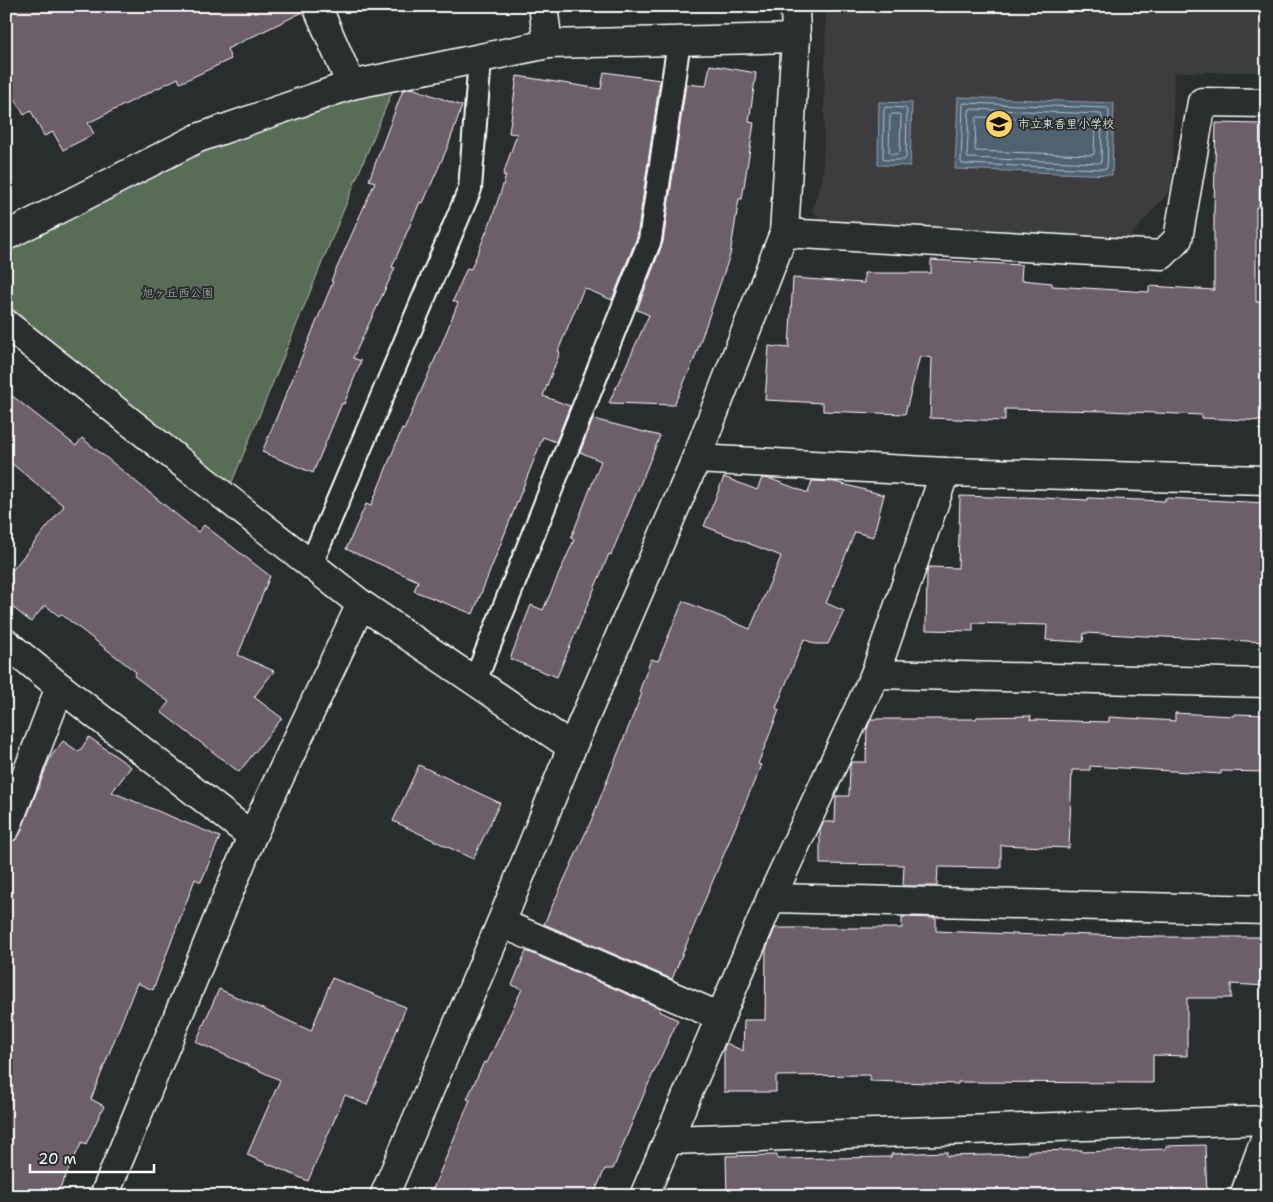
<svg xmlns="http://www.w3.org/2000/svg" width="1273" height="1202" font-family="'Shantell Sans','Klee One',sans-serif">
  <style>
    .built { fill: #3e3c40 }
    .green { fill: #596d57; stroke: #acb6ab }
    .water { fill: #4f6272; stroke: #95a1aa }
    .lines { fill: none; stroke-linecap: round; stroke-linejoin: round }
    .shore { stroke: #b9c0c7; stroke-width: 1 }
    .building { fill: #6d5e6b; stroke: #fff }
    .lane-casing { stroke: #fff; stroke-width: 26 }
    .street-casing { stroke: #fff; stroke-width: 31 }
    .secondary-casing { stroke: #fff; stroke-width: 31 }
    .lane { stroke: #2a2d2e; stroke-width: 22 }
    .street { stroke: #2a2d2e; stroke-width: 28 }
    .secondary { stroke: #2a2d2e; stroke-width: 28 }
    .labels { text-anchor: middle; stroke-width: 4; stroke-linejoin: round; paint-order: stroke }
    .poi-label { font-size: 12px; fill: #fff; stroke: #2a2d2e; text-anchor: start }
    .park-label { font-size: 12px; fill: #acb6ab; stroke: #2a2d2e }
  </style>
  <rect width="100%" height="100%" fill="#2a2d2e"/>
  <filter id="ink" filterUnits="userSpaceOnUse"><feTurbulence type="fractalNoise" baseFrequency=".02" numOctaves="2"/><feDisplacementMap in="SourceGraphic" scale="10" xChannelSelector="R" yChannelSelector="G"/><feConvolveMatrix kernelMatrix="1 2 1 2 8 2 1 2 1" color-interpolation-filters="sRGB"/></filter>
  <g filter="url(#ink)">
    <!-- built -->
    <polygon class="built" points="826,6 1267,6 1267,72 1174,72 1172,188 1128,239 824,223 812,211 823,177"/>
    <!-- green -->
    <polygon class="green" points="399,75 230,487 95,381 6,303 6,238 190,153"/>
    <!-- water -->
    <g class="water">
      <polygon points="958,97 1114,103 1112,175 955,169"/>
      <polygon points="879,102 912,103 910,166 878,165"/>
    </g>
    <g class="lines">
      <!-- shore -->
      <g class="shore">
        <polygon points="964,103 1107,108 1109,110 1107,168 1105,169 962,164 961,162 963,105"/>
        <polygon points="886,107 905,108 907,110 906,158 904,160 885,160 883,158 884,110"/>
        <polygon points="970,109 1101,114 1102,116 1101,162 1099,163 968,158 967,156 969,112"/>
        <polygon points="892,114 899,114 901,116 900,152 898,154 891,154 889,152 890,116"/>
        <polygon points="978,117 1093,121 1095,123 1094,154 1091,155 976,151 975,149 976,119"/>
      </g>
    </g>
    <!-- building -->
    <g class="building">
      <polygon points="6,6 302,6 303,12 227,49 231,59 180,83 178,78 88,123 94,134 63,150 53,132 44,136 31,111 24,115 6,82"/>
      <polygon points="710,65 756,73 749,122 754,123 742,199 739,199 730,255 694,360 674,405 609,403 649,315 637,310 663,242 686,84 706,86"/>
      <polygon points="604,72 660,80 637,237 612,300 584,288 558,351 560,352 543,396 570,406 556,442 543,437 473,614 414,591 418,581 346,549 366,504 371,506 402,429 404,430 442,343 458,303 453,301 467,268 471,269 492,218 506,176 503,175 517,134 509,133 517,76 601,89"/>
      <polygon points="412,88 462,106 448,146 423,203 420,202 392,267 395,268 353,358 361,361 344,404 342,403 313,473 262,452 333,282 331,281 375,182 369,180 403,90"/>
      <polygon points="1216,123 1262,124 1259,207 1256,207 1256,302 1267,302 1267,421 1202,418 1202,415 1108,411 1005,409 1005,421 930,418 932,358 920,356 905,414 823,411 823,403 765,400 769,346 789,348 793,278 864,283 864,273 931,273 931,260 1022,265 1021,280 1052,283 1052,286 1149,292 1149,286 1214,290 1214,208"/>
      <polygon points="6,391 76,446 82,438 198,532 204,525 270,576 238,655 274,671 254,697 282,718 239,772 161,712 169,702 134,676 136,672 61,614 59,616 45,605 31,622 6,602 6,578 64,506 6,459"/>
      <polygon points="593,419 660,436 611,555 609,554 557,677 510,659 531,605 543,610 574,540 571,538 601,461 580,452"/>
      <polygon points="724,477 757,490 762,478 771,479 808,493 812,481 835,482 884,495 873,537 855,532 826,603 844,611 828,644 815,644 804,639 776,708 779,710 758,764 761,765 672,979 544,924 591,821 642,693 639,692 651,659 658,661 683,601 750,629 778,564 781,556 704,526"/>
      <polygon points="960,496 1021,498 1021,497 1088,500 1088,498 1165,501 1165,498 1267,503 1267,642 1084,633 1083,642 1046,640 1047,625 973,623 973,631 926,630 927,572 929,567 958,568"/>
      <polygon points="1175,713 1234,716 1234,714 1267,715 1267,772 1221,771 1221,774 1090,766 1090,770 1072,770 1069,848 1001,845 1001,868 938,867 937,886 903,886 904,865 820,864 820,830 824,822 835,822 836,796 849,796 850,766 851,762 866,762 867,729 871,719 976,719 977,717 1031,716 1030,720 1109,722 1109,717 1175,721"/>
      <polygon points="89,737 131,767 112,792 220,837 201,882 195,879 153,990 137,983 91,1099 104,1106 86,1144 82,1142 56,1196 6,1196 6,843 15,840 20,834 50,758 63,741 79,752"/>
      <polygon points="419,765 500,803 473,859 393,821"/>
      <polygon points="902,917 936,918 936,931 1063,936 1063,934 1158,937 1267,937 1267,986 1231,984 1231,998 1187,998 1187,1056 1153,1055 1153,1083 958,1082 958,1084 870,1081 870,1075 776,1076 776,1092 724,1092 724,1048 726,1043 743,1051 744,1020 765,1020 766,950 775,928 902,928"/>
      <polygon points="526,951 660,1008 659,1011 678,1020 646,1089 613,1169 605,1169 593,1196 430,1196 470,1100 467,1099 484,1062 487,1063 522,989 512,985"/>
      <polygon points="332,978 406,1007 367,1105 345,1095 308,1181 247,1155 280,1080 196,1042 219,989 311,1031"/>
      <polygon points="1205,1145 1207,1196 727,1196 726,1156 777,1155 777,1159 891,1157 891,1154 947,1152 947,1156 1028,1154 1028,1151 1082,1150 1082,1152 1166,1149 1166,1146"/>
    </g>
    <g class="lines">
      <!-- lane casing -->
      <g class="lane-casing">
        <g id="lane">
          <polyline points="311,564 470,189 480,58"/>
          <polyline points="475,681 650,240 679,41"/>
        </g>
      </g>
      <!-- street casing -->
      <g class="street-casing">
        <g id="street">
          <polyline points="543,6 548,44"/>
          <polyline points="351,85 548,44 796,38"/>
          <polyline points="784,233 1162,255 1178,239 1202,102 1267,103"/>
          <polyline points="6,236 198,138 351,85 317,6"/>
          <polyline points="6,324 361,604 252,836 60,687 6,828"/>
          <polyline points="696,459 945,472 1267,480"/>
          <polyline points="361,604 572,747"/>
          <polyline points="6,643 60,687"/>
          <polyline points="875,674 1267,683"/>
          <polyline points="771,898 1267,910"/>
          <polyline points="501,923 721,1017"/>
          <polyline points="669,1140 1267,1120"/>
          <polyline points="104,1196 252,836"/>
          <polyline points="644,1196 771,898 875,674 945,472"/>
          <polyline points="1244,1196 1267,1134"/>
        </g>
      </g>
      <!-- secondary casing -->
      <g class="secondary-casing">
        <polyline id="secondary" points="384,1196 501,923 572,747 696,459 784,233 796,38 795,6"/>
      </g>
      <!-- lane -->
      <use href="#lane" class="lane"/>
      <!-- street -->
      <use href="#street" class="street"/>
      <!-- secondary -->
      <use href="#secondary" class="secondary"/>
    </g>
  </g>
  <!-- icons -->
  <defs>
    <g id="school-disc" transform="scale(1.4375)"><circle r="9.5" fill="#ffd166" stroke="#2a2d2e"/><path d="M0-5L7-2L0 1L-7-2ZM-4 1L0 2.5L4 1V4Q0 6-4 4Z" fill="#111"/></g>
  </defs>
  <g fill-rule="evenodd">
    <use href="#school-disc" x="999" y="124"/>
  </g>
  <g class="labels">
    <!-- poi labels -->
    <g class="poi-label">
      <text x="1018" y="128">市立東香里小学校</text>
    </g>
    <!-- park labels -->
    <g class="park-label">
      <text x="178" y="297">旭ヶ丘西公園</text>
    </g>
  </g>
  <!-- margin -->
  <rect width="1273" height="1202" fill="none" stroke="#2a2d2e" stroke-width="25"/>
  <rect x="12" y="12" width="1248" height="1177" fill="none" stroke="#fff" stroke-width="2" filter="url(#ink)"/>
  <!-- scale -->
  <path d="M30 1164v8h124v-8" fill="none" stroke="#ffffff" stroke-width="2.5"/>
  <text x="38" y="1164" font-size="15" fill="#ffffff" stroke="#2a2d2e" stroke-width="4" paint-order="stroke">20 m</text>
</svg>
